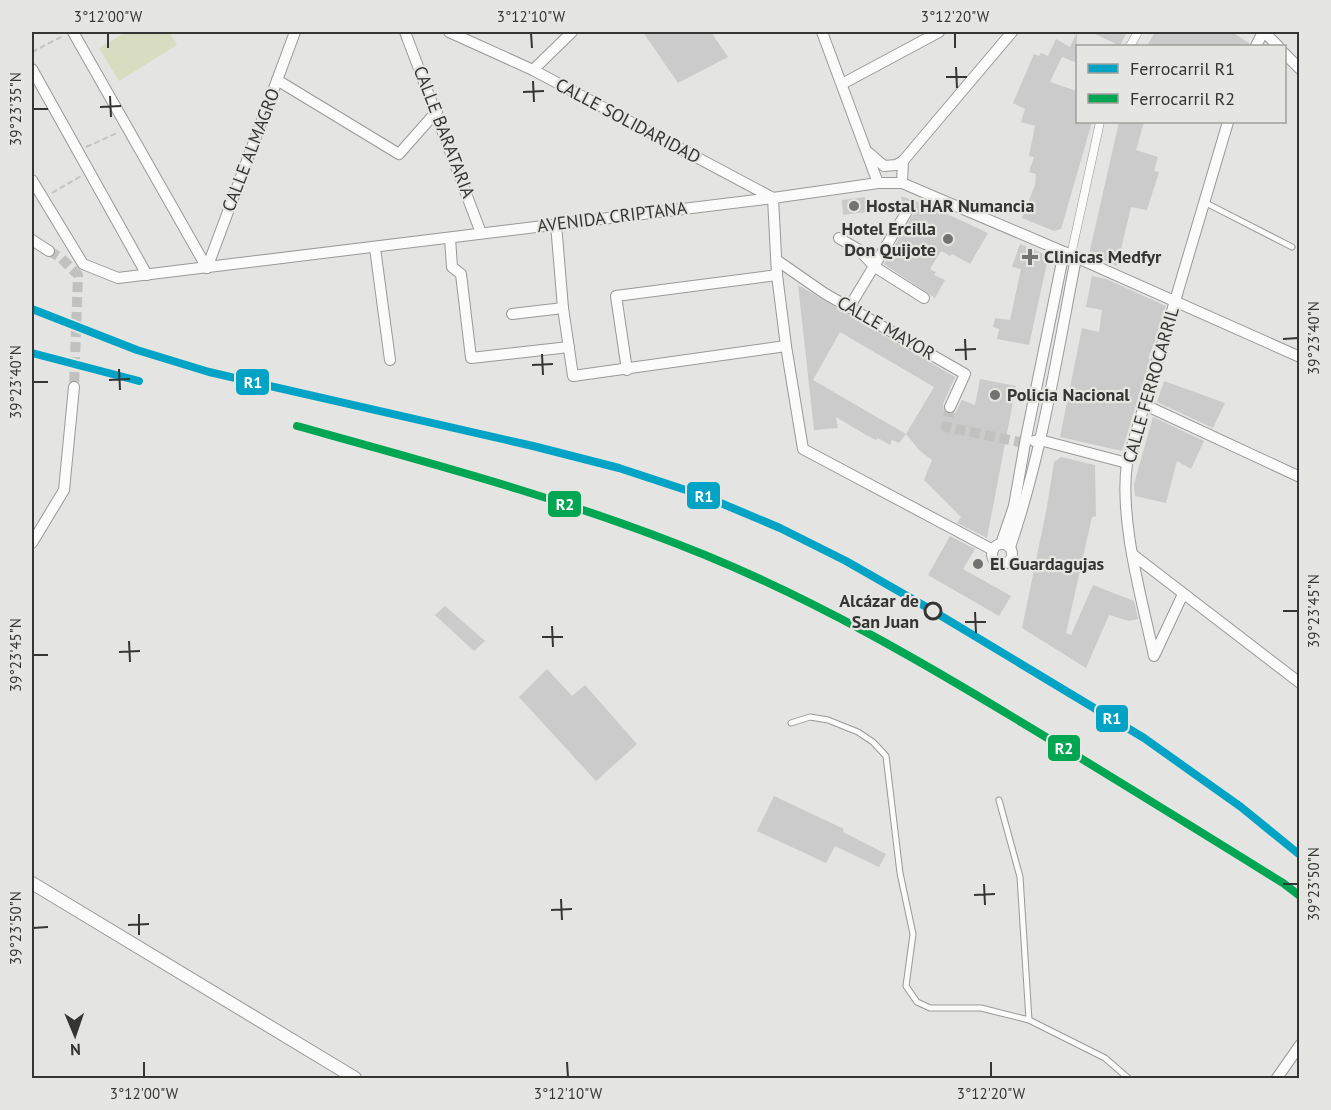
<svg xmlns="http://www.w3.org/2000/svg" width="1331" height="1110" font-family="'PT Sans',sans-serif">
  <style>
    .green { fill: #d8dcc0 }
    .building { fill: #cccbcb; fill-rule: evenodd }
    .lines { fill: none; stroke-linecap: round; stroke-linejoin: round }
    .minor-tunnel { stroke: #c1c1bf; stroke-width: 10; stroke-dasharray: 10 5; stroke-linecap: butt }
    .service-casing { stroke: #999998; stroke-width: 7 }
    .pedestrian-casing { stroke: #999998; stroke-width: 9 }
    .minor-casing { stroke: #999998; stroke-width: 12 }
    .tertiary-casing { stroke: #999998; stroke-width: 14 }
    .path { stroke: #c3c3c2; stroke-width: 2; stroke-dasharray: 6 3; stroke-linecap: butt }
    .service { stroke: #fbfbfb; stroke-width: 5 }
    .pedestrian { stroke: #fbfbfb; stroke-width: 8 }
    .minor { stroke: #fbfbfb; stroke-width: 10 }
    .tertiary { stroke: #fbfbfb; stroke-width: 12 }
    .rail-1-casing { stroke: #e5e5e1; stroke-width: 12 }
    .rail-2-casing { stroke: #e5e5e1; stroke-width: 12 }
    .rail-1 { stroke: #03a3c6; stroke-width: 8 }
    .rail-2 { stroke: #00a651; stroke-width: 8 }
    .ticks { fill: none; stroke: #353634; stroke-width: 2 }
    .poi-dot { fill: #727371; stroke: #e5e5e1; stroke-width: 2 }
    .stop-dot { fill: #e5e5e1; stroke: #353634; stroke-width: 3 }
    .labels { text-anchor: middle; stroke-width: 4.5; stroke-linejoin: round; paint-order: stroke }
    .street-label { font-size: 18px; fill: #353634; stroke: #e5e5e1 }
    .poi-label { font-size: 18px; font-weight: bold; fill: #353634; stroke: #e5e5e1; text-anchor: start }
    .stop-label { font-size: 18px; font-weight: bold; fill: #353634; stroke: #e5e5e1; text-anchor: end }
    .line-badge { stroke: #e5e5e1; stroke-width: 2 }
    .badge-label { font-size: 16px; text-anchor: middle; font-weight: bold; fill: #fff }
    .neatline { fill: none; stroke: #353634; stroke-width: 2 }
    .ticks-label { font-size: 15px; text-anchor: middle; fill: #353634 }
  </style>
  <rect width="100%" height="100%" fill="#e4e4e2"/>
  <!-- green -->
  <polygon class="green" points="126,32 169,32 177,45 119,81 99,48"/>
  <!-- building -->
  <g class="building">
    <polygon points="643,32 711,32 728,57 678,83"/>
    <polygon points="1077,32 1077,63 1062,57 1050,82 1077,91 1077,122 1092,122 1061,229 1054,231 1022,218 1035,185 1036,174 1029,172 1034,157 1029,156 1035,126 1021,122 1025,109 1013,103 1034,54 1039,56 1041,53 1048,56 1056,39 1070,47"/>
    <polygon points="1091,32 1127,32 1120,46"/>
    <polygon points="1155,32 1165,34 1166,32 1232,32 1249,43 1249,46 1147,46"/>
    <polygon points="1119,122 1144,122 1136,150 1158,157 1154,171 1159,172 1147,210 1131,207 1117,266 1091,254 1090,250"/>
    <polygon points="901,196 932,207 988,233 970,264 952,254 950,256 941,251 930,269 936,272 934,275 945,280 935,298 884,264 913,214 910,207 903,206"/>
    <polygon points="865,197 867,212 843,215 842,200"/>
    <polygon points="1020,244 1044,254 1047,263 1029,345 997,339 999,329 993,327 995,318 1010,320 1021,269 1012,267"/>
    <polygon points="1092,276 1106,279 1166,306 1155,341 1148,358 1150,359 1122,451 1060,437 1082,328 1099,332 1102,310 1086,307"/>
    <path d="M798 285 955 377 943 404 944 411 946 414 955 413 962 400 975 405 980 379 1016 386 987 538 957 523 961 517 924 480 932 460 920 451 906 434 899 443 892 440 890 445 878 438 876 440 866 435 836 417 838 428 814 430ZM840 332 934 387 906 434 813 380Z"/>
    <polygon points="1164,381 1225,403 1213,428 1157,402"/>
    <polygon points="1153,417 1204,441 1191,469 1177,461 1166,503 1135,496 1134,484"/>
    <polygon points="1061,457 1095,465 1096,516 1092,517 1066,633 1071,635 1093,585 1134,601 1138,619 1129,621 1109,615 1086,668 1022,628 1047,507 1054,462"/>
    <polygon points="950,536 975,549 963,569 1011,596 999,616 928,575"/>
    <polygon points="445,606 485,641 474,651 435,615"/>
    <polygon points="547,669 572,696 585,685 637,744 596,781 519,697"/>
    <polygon points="774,796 844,829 843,832 886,854 879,867 835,846 826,863 757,831"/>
  </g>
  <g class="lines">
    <!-- minor-tunnel -->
    <g class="minor-tunnel">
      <polyline points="906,213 914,200"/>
      <polyline points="49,251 61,258 78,275 74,387"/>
      <polyline points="950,407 946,427 1025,443"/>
    </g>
    <!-- service casing -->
    <g class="service-casing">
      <g id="service">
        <polyline points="1204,202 1292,247"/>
        <polyline points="791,723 810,717 828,720 858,732 873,742 886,756 900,873 913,934 906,986 917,1002 930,1008 981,1008 1029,1020 1105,1058 1128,1078"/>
        <polyline points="999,800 1020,877 1029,1020"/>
      </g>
    </g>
    <!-- pedestrian casing -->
    <g class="pedestrian-casing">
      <g id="pedestrian">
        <polyline points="1130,46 1138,32"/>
        <polyline points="1071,255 1100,122"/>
      </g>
    </g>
    <!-- minor casing -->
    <g class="minor-casing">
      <g id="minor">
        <polyline points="73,32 207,268"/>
        <polyline points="405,32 481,233"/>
        <polyline points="449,32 533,70 773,198 777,275 786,346 803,449 993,550"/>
        <polyline points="822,32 878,183"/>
        <polyline points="1264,32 1278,46"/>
        <polyline points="1256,46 1263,32"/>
        <polyline points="1284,53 1300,69"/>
        <polyline points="32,69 147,275"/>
        <polyline points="533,70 572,32"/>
        <polyline points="277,80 399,154 437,111"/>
        <polyline points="842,84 939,32"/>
        <polyline points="869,153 884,166 896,165 903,161"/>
        <polyline points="32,180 83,264 118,278 773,198 878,183 902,183 1064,252 1300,357"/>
        <polyline points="902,183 903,161 1012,32"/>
        <polyline points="556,224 563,308 573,376 786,346"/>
        <polyline points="450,238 452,267 461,274 471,358 569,347"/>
        <polyline points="839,238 859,250 875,267 924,298"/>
        <polyline points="32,240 49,251"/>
        <polyline points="375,248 390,360"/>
        <polyline points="778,261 824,293 965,374 950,407"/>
        <polyline points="207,268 295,32"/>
        <polyline points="850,306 906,213"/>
        <polyline points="512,314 563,308"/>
        <polyline points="627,370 616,296 777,275"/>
        <polyline points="1145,405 1300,477"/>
        <polyline points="1034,441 1040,440 1127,463"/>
        <polyline points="32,543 64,490 74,387"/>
        <circle cx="1002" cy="554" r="10"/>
        <polyline points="1001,544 1014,506 1025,443 1064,252"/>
        <path d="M1010 547C1042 454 1057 355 1076 258"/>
        <polyline points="1132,554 1300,683"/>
        <path d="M1183 594 1154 656C1142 599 1119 521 1127 463L1228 122"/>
        <polyline points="1277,1078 1300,1045"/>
      </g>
    </g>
    <!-- tertiary casing -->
    <g class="tertiary-casing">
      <polyline id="tertiary" points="32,883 355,1078"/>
    </g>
    <!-- path -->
    <g class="path">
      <polyline points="32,52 63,36"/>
      <polyline points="86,147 117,133"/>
      <polyline points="52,193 81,176"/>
    </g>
    <!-- service -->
    <use href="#service" class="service"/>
    <!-- pedestrian -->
    <use href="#pedestrian" class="pedestrian"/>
    <!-- minor -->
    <use href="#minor" class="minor"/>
    <!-- tertiary -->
    <use href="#tertiary" class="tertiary"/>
    <!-- rail-1 casing -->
    <g class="rail-1-casing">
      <g id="rail-1">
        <polyline points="32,309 137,350 209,372 533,446 619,468 704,496 780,528 846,561 928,608 1144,738 1241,807 1300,855"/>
        <polyline points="32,353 139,381"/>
      </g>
    </g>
    <!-- rail-2 casing -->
    <g class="rail-2-casing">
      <path id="rail-2" d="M297 426C434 464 573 501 705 555 815 600 919 660 1021 722 1109 775 1196 829 1283 883L1300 896"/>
    </g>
    <!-- rail-1 -->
    <use href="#rail-1" class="rail-1"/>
    <!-- rail-2 -->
    <use href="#rail-2" class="rail-2"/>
  </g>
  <!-- ticks -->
  <path class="ticks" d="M108 33V48M531 33 532 48M955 33V48M956 67 957 88M946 77H967M533 81 534 102M523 92 544 91M110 96 111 117M100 107 121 106M33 109H48M965 339 966 360M1283 339 1298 338M955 350 976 349M542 354 543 375M532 365 553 364M119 369 120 390M109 380 130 379M33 382H48M1283 611H1298M975 612 976 633M965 622H986M552 626 553 647M542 637H563M129 641 130 662M119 652 140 651M33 655H48M984 884 985 905M1283 884H1298M974 895 995 894M561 899 562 920M551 910 572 909M139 914V935M128 925 149 924M33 928 48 927M144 1062V1077M567 1062 568 1077M991 1062V1077"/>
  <!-- markers -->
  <g class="poi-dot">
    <circle cx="854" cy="206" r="6"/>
    <circle cx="948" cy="239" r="6"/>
    <path d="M1027 248h6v6h6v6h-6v6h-6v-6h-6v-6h6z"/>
    <circle cx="995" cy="395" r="6"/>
    <circle cx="978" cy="564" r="6"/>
  </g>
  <circle class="stop-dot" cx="933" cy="611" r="8"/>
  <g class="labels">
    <!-- street labels -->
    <g class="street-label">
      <text transform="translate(628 121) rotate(28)" y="6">CALLE SOLIDARIDAD</text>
      <text transform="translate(444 132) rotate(69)" y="6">CALLE BARATARIA</text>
      <text transform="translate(251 150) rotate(-69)" y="6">CALLE ALMAGRO</text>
      <text transform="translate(612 217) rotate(-7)" y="6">AVENIDA CRIPTANA</text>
      <text transform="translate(886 328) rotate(30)" y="6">CALLE MAYOR</text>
      <text transform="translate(1151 385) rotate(-74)" y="6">CALLE FERROCARRIL</text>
    </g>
    <!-- poi labels -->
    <g class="poi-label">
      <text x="866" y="212">Hostal HAR Numancia</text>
      <text x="936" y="235" text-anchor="end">Hotel Ercilla<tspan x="936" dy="21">Don Quijote</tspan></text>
      <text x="1044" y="263">Clinicas Medfyr</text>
      <text x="1007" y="401">Policia Nacional</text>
      <text x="990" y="570">El Guardagujas</text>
    </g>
    <!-- stop labels -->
    <g class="stop-label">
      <text x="919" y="607">Alcázar de<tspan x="919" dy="21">San Juan</tspan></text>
    </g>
  </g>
  <g class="line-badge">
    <rect x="235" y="368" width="35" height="28" rx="6" fill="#03a3c6"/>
    <rect x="686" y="481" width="35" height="29" rx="6" fill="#03a3c6"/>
    <rect x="547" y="490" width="35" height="28" rx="6" fill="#00a651"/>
    <rect x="1095" y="704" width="34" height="29" rx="6" fill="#03a3c6"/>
    <rect x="1047" y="734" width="34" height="28" rx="6" fill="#00a651"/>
  </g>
  <g class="badge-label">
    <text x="253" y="388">R1</text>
    <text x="704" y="502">R1</text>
    <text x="565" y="510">R2</text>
    <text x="1112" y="724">R1</text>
    <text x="1064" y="754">R2</text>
  </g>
  <!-- border -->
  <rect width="1331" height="1110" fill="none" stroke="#e5e5e1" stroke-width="66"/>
  <!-- legend -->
  <rect x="1076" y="45" width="210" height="78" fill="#e5e5e1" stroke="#9f9f9c" stroke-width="1.5"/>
  <rect x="1088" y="64" width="30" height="9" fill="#03a3c6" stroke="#9f9f9c" stroke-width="1.5"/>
  <text x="1130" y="75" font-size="18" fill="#353634">Ferrocarril R1</text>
  <rect x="1088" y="94" width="30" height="9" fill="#00a651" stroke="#9f9f9c" stroke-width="1.5"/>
  <text x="1130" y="105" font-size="18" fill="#353634">Ferrocarril R2</text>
  <!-- north arrow -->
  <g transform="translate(75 1035) rotate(178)" stroke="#e5e5e1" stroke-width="4.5" paint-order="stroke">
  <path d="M0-4.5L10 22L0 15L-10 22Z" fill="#353634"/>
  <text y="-9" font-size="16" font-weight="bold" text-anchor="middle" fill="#353634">N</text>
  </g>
  <rect x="33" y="33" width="1265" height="1044" class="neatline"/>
  <g class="ticks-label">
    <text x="108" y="22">3°12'00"W</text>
    <text x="531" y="22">3°12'10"W</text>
    <text x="955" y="22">3°12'20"W</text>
    <text transform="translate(16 109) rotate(-90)" y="5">39°23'35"N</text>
    <text transform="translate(1314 338) rotate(-90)" y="5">39°23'40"N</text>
    <text transform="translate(16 382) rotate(-90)" y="5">39°23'40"N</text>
    <text transform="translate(1314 611) rotate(-90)" y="5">39°23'45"N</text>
    <text transform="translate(16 655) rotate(-90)" y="5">39°23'45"N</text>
    <text transform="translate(1314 884) rotate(-90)" y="5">39°23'50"N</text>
    <text transform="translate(16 928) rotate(-90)" y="5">39°23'50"N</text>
    <text x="144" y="1099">3°12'00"W</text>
    <text x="568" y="1099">3°12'10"W</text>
    <text x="991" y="1099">3°12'20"W</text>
  </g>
</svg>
